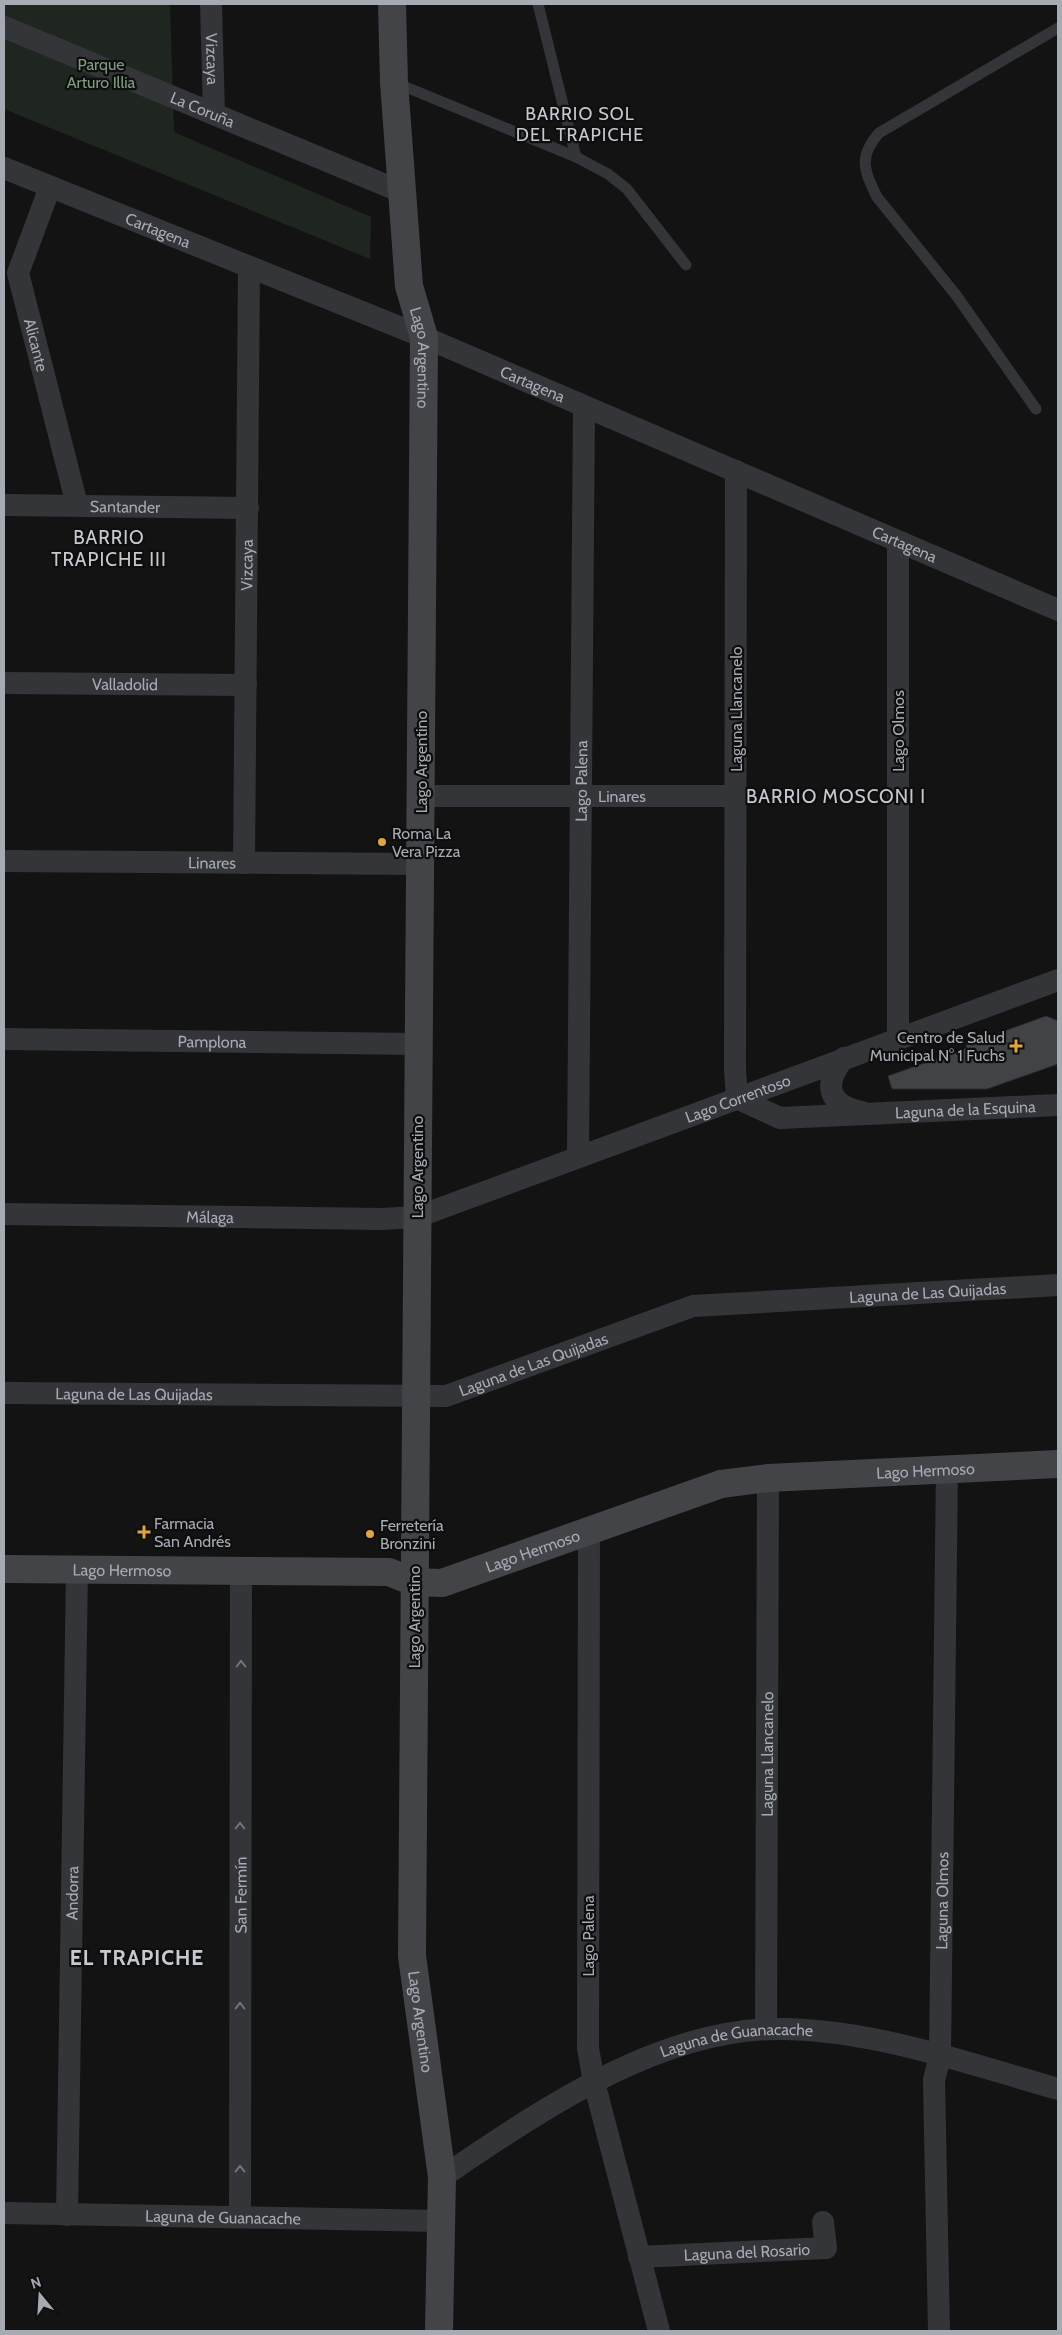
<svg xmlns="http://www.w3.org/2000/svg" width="1062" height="2335" font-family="Cabin,sans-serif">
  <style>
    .green { fill: #1f2620 }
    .building { fill: #424347; stroke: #2d2d30 }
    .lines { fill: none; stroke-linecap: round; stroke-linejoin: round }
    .lane { stroke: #343539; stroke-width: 11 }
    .street { stroke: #343539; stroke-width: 22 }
    .secondary { stroke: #424448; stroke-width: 28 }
    .oneway { stroke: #73757c }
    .poi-dot { fill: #dfa540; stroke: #0e0e0f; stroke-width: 2 }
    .labels { text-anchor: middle; stroke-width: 4.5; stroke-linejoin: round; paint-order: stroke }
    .street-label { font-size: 16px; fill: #a6aab3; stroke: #0e0e0f }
    .park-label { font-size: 16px; fill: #7e9c7f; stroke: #0e0e0f }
    .poi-label { font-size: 16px; fill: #a6aab3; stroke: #0e0e0f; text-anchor: start }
    .neighbourhood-label { font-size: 18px; letter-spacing: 1px; fill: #c6c9d0; stroke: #0e0e0f }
    .quarter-label { font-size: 19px; letter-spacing: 1px; fill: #c6c9d0; stroke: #0e0e0f }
    .district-label { font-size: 21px; font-weight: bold; letter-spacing: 1px; fill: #c6c9d0; stroke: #0e0e0f }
  </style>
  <rect width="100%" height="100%" fill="#131314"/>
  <!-- green -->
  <polygon class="green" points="4,4 170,4 174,132 371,217 370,259 4,109"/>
  <!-- building -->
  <polygon class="building" points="1046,1016 1058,1021 1058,1064 987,1089 892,1089 888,1076 967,1048 966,1045"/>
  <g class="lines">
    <!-- lane -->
    <g class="lane">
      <polyline points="538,4 576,157"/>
      <polyline points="396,83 576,157 608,174 627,189 686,265"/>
      <path d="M1036 409 956 295 877 197C864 170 858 157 879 133L1058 28"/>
    </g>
    <!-- street -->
    <g class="street">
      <path id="s1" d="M211 4 214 114"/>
      <path id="s2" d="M4 27 402 192"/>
      <path id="s3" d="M4 168 424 337 1058 610"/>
      <path id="s4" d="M50 187 18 273 77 505"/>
      <path id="s5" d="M736 471 735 1069 737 1098 780 1118 1058 1105"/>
      <path id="s6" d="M4 505 248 508"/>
      <path id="s7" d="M4 683 246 685"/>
      <path id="s8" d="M420 796H736"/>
      <path id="s9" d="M4 861 420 864"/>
      <path id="s10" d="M244 863 249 268"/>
      <path id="s11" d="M4 1039 418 1044"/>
      <polyline points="898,1039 898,542"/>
      <path d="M844 1058C823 1084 827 1105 862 1112"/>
      <path id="s12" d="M578 1156 584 407"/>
      <path id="s13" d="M4 1214 382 1219 417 1217 1058 980"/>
      <path id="s14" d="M4 1393 446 1396 693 1306 1058 1285"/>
      <polyline points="589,1531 588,2048 594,2082 659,2331"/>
      <path id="s15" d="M766 2029 768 1478"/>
      <path id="s16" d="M442 2177C540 2111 661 2026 785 2029 878 2031 970 2064 1058 2089"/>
      <path id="s17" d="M4 2213 440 2221"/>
      <path id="s18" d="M67 2215 77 1570"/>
      <path id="s19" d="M240 2217 241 1571"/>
      <path id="s20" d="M639 2257 826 2248 823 2222"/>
      <path id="s21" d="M939 2331 934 2080 940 2056 947 1469"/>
    </g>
    <!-- secondary -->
    <g class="secondary">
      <path id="s22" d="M392 4 394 82 409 286 424 337 412 1956 442 2177 439 2331"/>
      <path id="s23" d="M4 1569 389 1572 414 1582 442 1583 721 1484 768 1478 1058 1464"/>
    </g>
  </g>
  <!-- one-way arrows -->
  <defs><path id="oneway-chevron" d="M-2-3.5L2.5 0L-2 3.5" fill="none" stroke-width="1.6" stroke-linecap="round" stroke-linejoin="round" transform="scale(1.25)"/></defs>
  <g class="oneway">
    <use href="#oneway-chevron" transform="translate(241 1664) rotate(-90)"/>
    <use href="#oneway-chevron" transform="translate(240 1826) rotate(-90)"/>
    <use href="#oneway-chevron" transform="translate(240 2006) rotate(-90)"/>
    <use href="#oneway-chevron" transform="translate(240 2169) rotate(-90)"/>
  </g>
  <!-- markers -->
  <g class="poi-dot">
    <circle cx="382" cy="842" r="5"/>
    <path d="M1013.5 1038.5h5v5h5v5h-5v5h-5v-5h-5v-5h5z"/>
    <path d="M141.5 1524.5h5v5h5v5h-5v5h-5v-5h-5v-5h5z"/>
    <circle cx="370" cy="1534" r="5"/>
  </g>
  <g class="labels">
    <!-- street labels -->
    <g class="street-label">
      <text dy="6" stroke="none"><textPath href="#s1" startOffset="55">Vizcaya</textPath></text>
      <text dy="6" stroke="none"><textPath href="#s2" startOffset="215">La Coruña</textPath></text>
      <text dy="6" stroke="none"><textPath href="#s3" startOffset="166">Cartagena</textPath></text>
      <text dy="6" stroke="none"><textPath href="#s4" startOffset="166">Alicante</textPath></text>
      <text dy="6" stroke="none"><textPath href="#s22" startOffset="356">Lago Argentino</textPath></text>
      <text dy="6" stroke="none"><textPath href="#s3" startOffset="571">Cartagena</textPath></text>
      <text dy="6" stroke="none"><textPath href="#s6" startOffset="121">Santander</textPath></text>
      <text dy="6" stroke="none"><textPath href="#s3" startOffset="976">Cartagena</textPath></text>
      <text dy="6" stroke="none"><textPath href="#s10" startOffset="298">Vizcaya</textPath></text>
      <text dy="6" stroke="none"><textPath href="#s7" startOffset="121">Valladolid</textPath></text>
      <text transform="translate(736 709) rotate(-90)" y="6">Laguna Llancanelo</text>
      <text transform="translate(898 731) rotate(-90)" y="6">Lago Olmos</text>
      <text transform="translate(421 762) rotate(-90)" y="6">Lago Argentino</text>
      <text dy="6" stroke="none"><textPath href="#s12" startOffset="375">Lago Palena</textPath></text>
      <text dy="6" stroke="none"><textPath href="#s8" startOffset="202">Linares</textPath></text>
      <text dy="6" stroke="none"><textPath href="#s9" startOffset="208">Linares</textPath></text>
      <text dy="6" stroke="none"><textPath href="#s11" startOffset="208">Pamplona</textPath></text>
      <text dy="6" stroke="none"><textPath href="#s13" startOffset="755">Lago Correntoso</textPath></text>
      <text dy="6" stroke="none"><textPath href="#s5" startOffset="860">Laguna de la Esquina</textPath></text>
      <text transform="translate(417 1167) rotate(-90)" y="6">Lago Argentino</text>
      <text dy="6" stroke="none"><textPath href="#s13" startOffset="206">Málaga</textPath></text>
      <text dy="6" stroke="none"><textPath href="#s14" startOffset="940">Laguna de Las Quijadas</textPath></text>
      <text dy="6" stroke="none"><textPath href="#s14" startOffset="535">Laguna de Las Quijadas</textPath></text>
      <text dy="6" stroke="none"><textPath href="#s14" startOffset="130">Laguna de Las Quijadas</textPath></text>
      <text dy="6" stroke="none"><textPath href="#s23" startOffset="941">Lago Hermoso</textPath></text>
      <text dy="6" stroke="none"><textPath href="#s23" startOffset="536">Lago Hermoso</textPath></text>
      <text dy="6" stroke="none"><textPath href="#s23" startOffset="118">Lago Hermoso</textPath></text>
      <text transform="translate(414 1617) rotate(-90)" y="6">Lago Argentino</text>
      <text dy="6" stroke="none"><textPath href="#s15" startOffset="275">Laguna Llancanelo</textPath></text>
      <text dy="6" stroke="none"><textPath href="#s18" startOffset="322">Andorra</textPath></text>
      <text dy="6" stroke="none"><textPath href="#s19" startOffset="322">San Fermín</textPath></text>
      <text dy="6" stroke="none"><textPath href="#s21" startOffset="431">Laguna Olmos</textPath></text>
      <text transform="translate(588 1936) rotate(-90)" y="6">Lago Palena</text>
      <text dy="6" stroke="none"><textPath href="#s22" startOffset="2021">Lago Argentino</textPath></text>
      <text dy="6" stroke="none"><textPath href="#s16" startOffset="330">Laguna de Guanacache</textPath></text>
      <text dy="6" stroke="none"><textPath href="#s17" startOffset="219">Laguna de Guanacache</textPath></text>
      <text dy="6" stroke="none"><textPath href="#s20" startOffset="108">Laguna del Rosario</textPath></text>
    </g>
    <!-- park labels -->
    <g class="park-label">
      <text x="101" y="70">Parque<tspan x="101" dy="18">Arturo Illia</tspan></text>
    </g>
    <!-- poi labels -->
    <g class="poi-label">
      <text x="392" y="839">Roma La<tspan x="392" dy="18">Vera Pizza</tspan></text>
      <text x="1005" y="1043" text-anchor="end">Centro de Salud<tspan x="1005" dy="18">Municipal N° 1 Fuchs</tspan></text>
      <text x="154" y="1529">Farmacia<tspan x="154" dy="18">San Andrés</tspan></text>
      <text x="380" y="1531">Ferretería<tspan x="380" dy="18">Bronzini</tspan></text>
    </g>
    <!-- neighbourhood labels -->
    <g class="neighbourhood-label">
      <text x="580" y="120">BARRIO SOL<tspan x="580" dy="21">DEL TRAPICHE</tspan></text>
    </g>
    <!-- quarter labels -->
    <g class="quarter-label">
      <text x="109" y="544">BARRIO<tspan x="109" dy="22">TRAPICHE III</tspan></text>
      <text x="836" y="803">BARRIO MOSCONI I</text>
    </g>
    <!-- district labels -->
    <g class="district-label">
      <text x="137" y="1965">EL TRAPICHE</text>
    </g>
  </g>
  <!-- border -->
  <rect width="1062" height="2335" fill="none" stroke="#a6aab3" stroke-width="10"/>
  <!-- north arrow -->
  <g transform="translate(40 2295) rotate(342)" stroke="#0e0e0f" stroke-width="4" paint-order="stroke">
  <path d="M0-4L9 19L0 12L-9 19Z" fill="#a6aab3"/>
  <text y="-8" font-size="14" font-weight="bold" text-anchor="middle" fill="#a6aab3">N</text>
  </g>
</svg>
